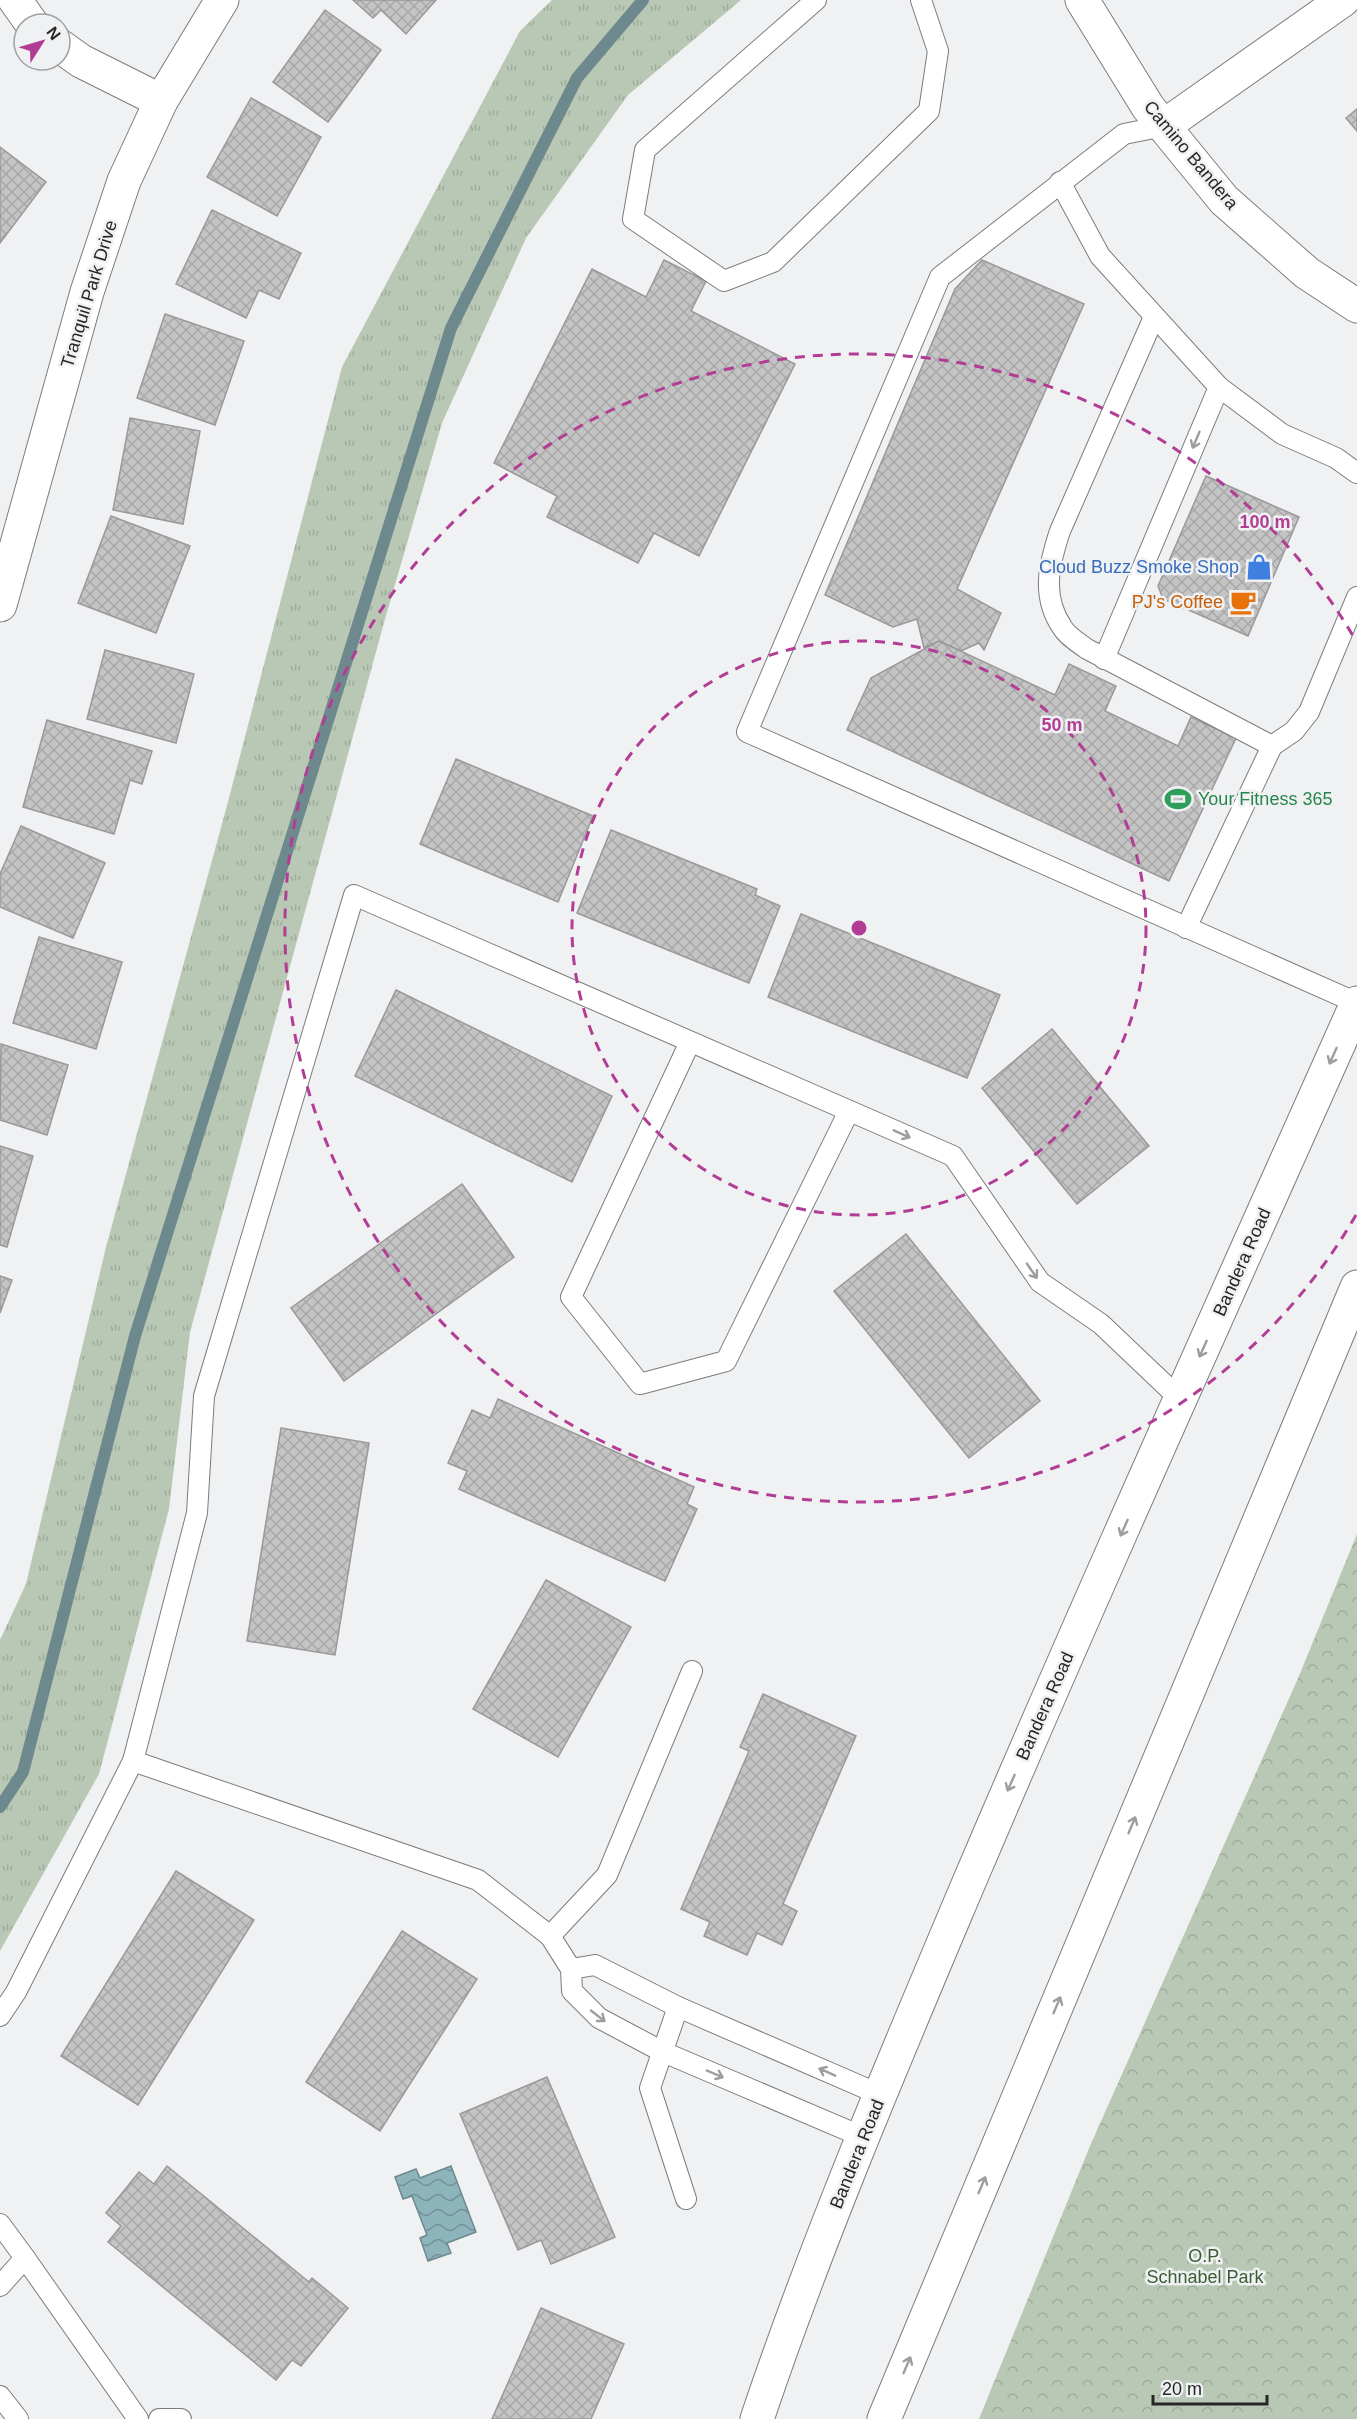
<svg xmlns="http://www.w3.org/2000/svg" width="1357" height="2419" font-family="Arial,sans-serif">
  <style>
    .grass { fill: url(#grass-tufts) }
    .park { fill: url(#park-crowns) }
    .water { fill: url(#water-waves); stroke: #6d898e; stroke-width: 1.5 }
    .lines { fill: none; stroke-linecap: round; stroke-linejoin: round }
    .stream { stroke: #6d898e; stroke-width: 12 }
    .building { fill: url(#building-cross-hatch); stroke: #9a989a; stroke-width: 1.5 }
    .service-casing { stroke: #7b7c7d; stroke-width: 22 }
    .minor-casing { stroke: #7b7c7d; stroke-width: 35 }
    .primary-casing { stroke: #7b7c7d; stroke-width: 35 }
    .service { stroke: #fff; stroke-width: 20 }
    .minor { stroke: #fff; stroke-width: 33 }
    .primary { stroke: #fff; stroke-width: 33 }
    .oneway { stroke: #9d9d9e }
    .ring { fill: none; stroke: #b23d94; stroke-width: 3; stroke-dasharray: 10 8 }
    .labels { text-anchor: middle; stroke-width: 5; stroke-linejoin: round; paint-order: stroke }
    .street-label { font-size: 18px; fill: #262627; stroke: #f0f1f3 }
    .shop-label { font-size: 18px; fill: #366cbe; stroke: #f0f1f3; text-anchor: end }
    .food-label { font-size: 18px; fill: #c56008; stroke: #f0f1f3; text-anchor: end }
    .leisure-label { font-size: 18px; fill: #27864d; stroke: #f0f1f3; text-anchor: start }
    .park-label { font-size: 18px; fill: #3c5d34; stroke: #f0f1f3 }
    .centre { fill: #b23d94; stroke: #f0f1f3; stroke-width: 3 }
    .ring-label { font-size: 18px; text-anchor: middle; font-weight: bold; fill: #b23d94; stroke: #f0f1f3; stroke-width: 5; stroke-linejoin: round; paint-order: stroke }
  </style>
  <defs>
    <pattern id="grass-tufts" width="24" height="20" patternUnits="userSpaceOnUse" patternTransform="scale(1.5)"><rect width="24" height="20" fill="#b8c8b4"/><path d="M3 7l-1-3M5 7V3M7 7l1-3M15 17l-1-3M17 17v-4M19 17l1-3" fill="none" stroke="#9eac9b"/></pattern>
    <pattern id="park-crowns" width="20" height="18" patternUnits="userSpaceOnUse" patternTransform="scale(1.5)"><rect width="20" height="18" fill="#b8c8b4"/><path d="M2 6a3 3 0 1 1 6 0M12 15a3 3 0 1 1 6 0" fill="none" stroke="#9eac9b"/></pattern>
    <pattern id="water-waves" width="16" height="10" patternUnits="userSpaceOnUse" patternTransform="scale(1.5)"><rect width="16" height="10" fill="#8cb4ba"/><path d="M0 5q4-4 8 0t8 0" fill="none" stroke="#729297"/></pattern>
    <pattern id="building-cross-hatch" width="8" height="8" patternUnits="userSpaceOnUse" patternTransform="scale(1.5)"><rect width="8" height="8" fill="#c5c4c5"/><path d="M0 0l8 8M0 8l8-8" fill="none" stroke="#a9a8a9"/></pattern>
  </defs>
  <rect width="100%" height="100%" fill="#f0f1f3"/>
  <!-- grass -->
  <polygon class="grass" points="552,0 741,0 628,95 526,238 442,423 385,619 190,1332 169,1509 99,1774 0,1951 0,1640 26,1584 106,1247 225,813 342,367 520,31"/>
  <!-- park -->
  <polygon class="park" points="1357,1534 1357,2419 979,2419 1090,2146 1299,1676"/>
  <!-- water -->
  <polygon class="water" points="451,2166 476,2232 447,2243 451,2253 428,2261 420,2238 427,2235 412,2196 403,2199 395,2177 416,2169 420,2178"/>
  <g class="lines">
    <!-- stream -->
    <polyline class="stream" points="0,1807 23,1772 135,1336 451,328 577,78 643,0"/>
  </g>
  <!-- building -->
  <g class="building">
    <polygon points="353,0 436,0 406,34 381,10 373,18"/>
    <polygon points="325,10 381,50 328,122 273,82"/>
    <polygon points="251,98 321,137 277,216 207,177"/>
    <polygon points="1357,109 1357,131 1346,118"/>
    <polygon points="0,147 46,182 0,243"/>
    <polygon points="212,210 301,253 279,299 259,290 246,318 176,284"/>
    <polygon points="664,260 706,281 691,311 795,364 699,556 654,533 638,563 547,517 557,496 494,463 592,269 646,297"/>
    <polygon points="982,260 1084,304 957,589 1001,613 984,650 979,643 961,651 939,641 924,648 917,619 893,627 825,595 955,289"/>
    <polygon points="165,314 244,341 215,425 137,398"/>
    <polygon points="130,418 200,431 183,524 113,510"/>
    <polygon points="1206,476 1299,517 1248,636 1163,599 1158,586"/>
    <polygon points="111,516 190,546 156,633 78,603"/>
    <polygon points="939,641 1055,695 1069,664 1116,686 1105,711 1178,746 1191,717 1236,738 1169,881 847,730 871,678"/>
    <polygon points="105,650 194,674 176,743 87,719"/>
    <polygon points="47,720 152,751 142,784 130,780 114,834 23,807"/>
    <polygon points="456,759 593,816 558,902 420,844"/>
    <polygon points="21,826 105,863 73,938 0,907 0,874"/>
    <polygon points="611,830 757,889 755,895 780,906 749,983 577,913"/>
    <polygon points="801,914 1000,995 967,1078 768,997"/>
    <polygon points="39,937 122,962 96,1049 13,1023"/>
    <polygon points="396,990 612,1096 572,1182 355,1076"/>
    <polygon points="1052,1029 1149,1146 1077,1204 982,1088"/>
    <polygon points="1,1044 68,1065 47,1135 0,1120"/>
    <polygon points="0,1146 33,1156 7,1247 0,1245"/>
    <polygon points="462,1184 514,1257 344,1381 291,1308"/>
    <polygon points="906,1234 1040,1401 969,1458 834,1291"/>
    <polygon points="0,1276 12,1280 0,1313"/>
    <polygon points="498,1399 694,1487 687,1504 697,1509 665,1581 459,1489 467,1471 448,1463 472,1410 490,1418"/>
    <polygon points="281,1428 369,1443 335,1655 247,1641"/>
    <polygon points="546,1580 631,1627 558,1757 473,1709"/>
    <polygon points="763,1694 856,1736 783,1904 797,1911 782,1945 757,1933 747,1955 704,1936 710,1922 681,1909 749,1751 740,1747"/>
    <polygon points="176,1871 254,1920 138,2105 61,2056"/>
    <polygon points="402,1931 477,1979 380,2131 306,2082"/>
    <polygon points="547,2077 615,2237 551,2264 541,2240 518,2250 460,2114"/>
    <polygon points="167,2166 309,2282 312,2278 348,2308 301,2366 292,2360 276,2380 108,2242 121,2226 106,2213 139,2172 154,2184"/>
    <polygon points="541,2308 624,2344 591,2419 492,2419"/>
  </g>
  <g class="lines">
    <!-- service casing -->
    <g class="service-casing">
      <g id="service">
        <polyline points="816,0 645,150 633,219 724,281 773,262 929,111 938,51 921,0"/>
        <polyline points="1164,126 1124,134 940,277 747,732 1357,1003"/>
        <polyline points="1060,182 1100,256 1219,387 1282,434 1336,458 1357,473"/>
        <path d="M1154 317 1060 531C1049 564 1041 596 1062 627 1067 636 1079 643 1087 649L1272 746 1186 928"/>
        <polyline points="1104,659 1219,387"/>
        <polyline points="1272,746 1294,731 1309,712 1357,597"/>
        <polyline points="690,1042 571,1297 640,1384 726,1361 849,1111"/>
        <polyline points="550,1936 607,1875 692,1671"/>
        <polyline points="571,1969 595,1965 678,2007 881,2095"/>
        <polyline points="678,2007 650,2088 686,2199"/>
        <polyline points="0,2016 16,1992 133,1761"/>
        <polyline points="863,2137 661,2051 599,2018 572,1991 571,1969 550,1936 478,1880 133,1761 197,1513 204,1396 354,895 953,1156 1040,1282 1101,1324 1181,1400"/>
        <polyline points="0,2224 25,2258 0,2286"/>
        <polyline points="25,2258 138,2419"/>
        <polyline points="0,2396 18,2419"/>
        <polyline points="159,2419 181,2419"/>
      </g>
    </g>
    <!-- minor casing -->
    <g class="minor-casing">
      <g id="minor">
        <polyline points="15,0 32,24"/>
        <polyline points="1082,0 1148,107 1224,200 1307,273 1357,306"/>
        <polyline points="60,46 81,61 161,101"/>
        <polyline points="1164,126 1343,0"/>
        <polyline points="0,605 87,292 124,181 161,101 222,0"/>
      </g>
    </g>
    <!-- primary casing -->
    <g class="primary-casing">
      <g id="primary">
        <path d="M757 2419C817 2241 891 2067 964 1894 1091 1595 1225 1299 1357 1003"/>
        <polyline points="884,2419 1357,1287"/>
      </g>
    </g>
    <!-- service -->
    <use href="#service" class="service"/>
    <!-- minor -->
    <use href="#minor" class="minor"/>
    <!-- primary -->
    <use href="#primary" class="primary"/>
  </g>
  <!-- one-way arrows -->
  <defs><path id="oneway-shaft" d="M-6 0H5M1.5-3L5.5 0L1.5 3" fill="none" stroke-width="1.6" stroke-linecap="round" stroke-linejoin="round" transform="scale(1.5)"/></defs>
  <g class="oneway">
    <use href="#oneway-shaft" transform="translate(1196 440) rotate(113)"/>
    <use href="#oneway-shaft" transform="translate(1333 1056) rotate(114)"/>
    <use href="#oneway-shaft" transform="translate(902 1134) rotate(24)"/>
    <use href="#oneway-shaft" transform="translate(1032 1271) rotate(55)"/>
    <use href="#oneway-shaft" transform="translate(1203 1349) rotate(114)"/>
    <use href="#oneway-shaft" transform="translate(1124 1528) rotate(114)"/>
    <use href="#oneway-shaft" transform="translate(1011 1783) rotate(114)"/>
    <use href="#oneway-shaft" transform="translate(1132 1825) rotate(-67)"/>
    <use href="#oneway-shaft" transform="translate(1057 2005) rotate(-67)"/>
    <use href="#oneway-shaft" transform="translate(598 2016) rotate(38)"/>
    <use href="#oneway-shaft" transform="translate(827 2072) rotate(-156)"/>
    <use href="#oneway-shaft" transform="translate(715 2074) rotate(23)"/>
    <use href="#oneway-shaft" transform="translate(982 2185) rotate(-67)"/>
    <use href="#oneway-shaft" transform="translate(907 2365) rotate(-67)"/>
  </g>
  <!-- distance rings -->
  <g class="ring">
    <circle cx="859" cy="928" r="287"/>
    <path d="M1356 1215A574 574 0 1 1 1356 641"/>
  </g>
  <!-- icons -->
  <defs>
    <g id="shop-bare" transform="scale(2.07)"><path d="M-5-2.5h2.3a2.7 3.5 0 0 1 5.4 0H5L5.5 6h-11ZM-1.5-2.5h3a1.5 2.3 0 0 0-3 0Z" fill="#3f7fe0" stroke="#f0f1f3" stroke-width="2.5" paint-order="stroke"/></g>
    <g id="cafe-bare" transform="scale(2.07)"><path d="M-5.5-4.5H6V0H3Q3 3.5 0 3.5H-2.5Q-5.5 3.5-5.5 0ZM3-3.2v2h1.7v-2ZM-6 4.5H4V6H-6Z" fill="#e8710a" stroke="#f0f1f3" stroke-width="2.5" paint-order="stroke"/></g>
    <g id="stadium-bare" transform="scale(2.07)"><path d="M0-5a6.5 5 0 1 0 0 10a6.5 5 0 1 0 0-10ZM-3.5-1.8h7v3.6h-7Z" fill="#2e9e5b" stroke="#f0f1f3" stroke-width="2.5" paint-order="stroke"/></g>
  </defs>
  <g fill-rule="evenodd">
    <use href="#shop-bare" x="1259" y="567"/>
    <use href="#cafe-bare" x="1243" y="602"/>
    <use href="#stadium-bare" x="1178" y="799"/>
  </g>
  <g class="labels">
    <!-- street labels -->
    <g class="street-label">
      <text transform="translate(1191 155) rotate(50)" y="6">Camino Bandera</text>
      <text transform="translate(89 294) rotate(-73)" y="6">Tranquil Park Drive</text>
      <text transform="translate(1242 1262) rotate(-66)" y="6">Bandera Road</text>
      <text transform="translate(1045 1706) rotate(-66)" y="6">Bandera Road</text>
      <text transform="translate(857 2154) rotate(-68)" y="6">Bandera Road</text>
    </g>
    <!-- shop labels -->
    <g class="shop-label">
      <text x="1239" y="573">Cloud Buzz Smoke Shop</text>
    </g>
    <!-- food labels -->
    <g class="food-label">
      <text x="1223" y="608">PJ's Coffee</text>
    </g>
    <!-- leisure labels -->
    <g class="leisure-label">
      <text x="1198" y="805">Your Fitness 365</text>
    </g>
    <!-- park labels -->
    <g class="park-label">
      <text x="1205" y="2262">O.P.<tspan x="1205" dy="21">Schnabel Park</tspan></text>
    </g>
  </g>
  <circle cx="859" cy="928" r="9" class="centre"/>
  <g class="ring-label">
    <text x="1265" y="528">100 m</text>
    <text x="1062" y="731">50 m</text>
  </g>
  <!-- north arrow -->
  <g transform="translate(42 42) rotate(53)"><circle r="28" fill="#f0f1f3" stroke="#9fa0a1" stroke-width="1.5"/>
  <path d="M0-4.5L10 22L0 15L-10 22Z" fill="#b23d94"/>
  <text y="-9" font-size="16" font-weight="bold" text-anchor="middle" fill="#262627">N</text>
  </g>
  <!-- scale -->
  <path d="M1153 2395v9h114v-9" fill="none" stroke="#262627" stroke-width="3"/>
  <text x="1162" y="2395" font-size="18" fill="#262627" stroke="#f0f1f3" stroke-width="4.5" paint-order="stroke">20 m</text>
</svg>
